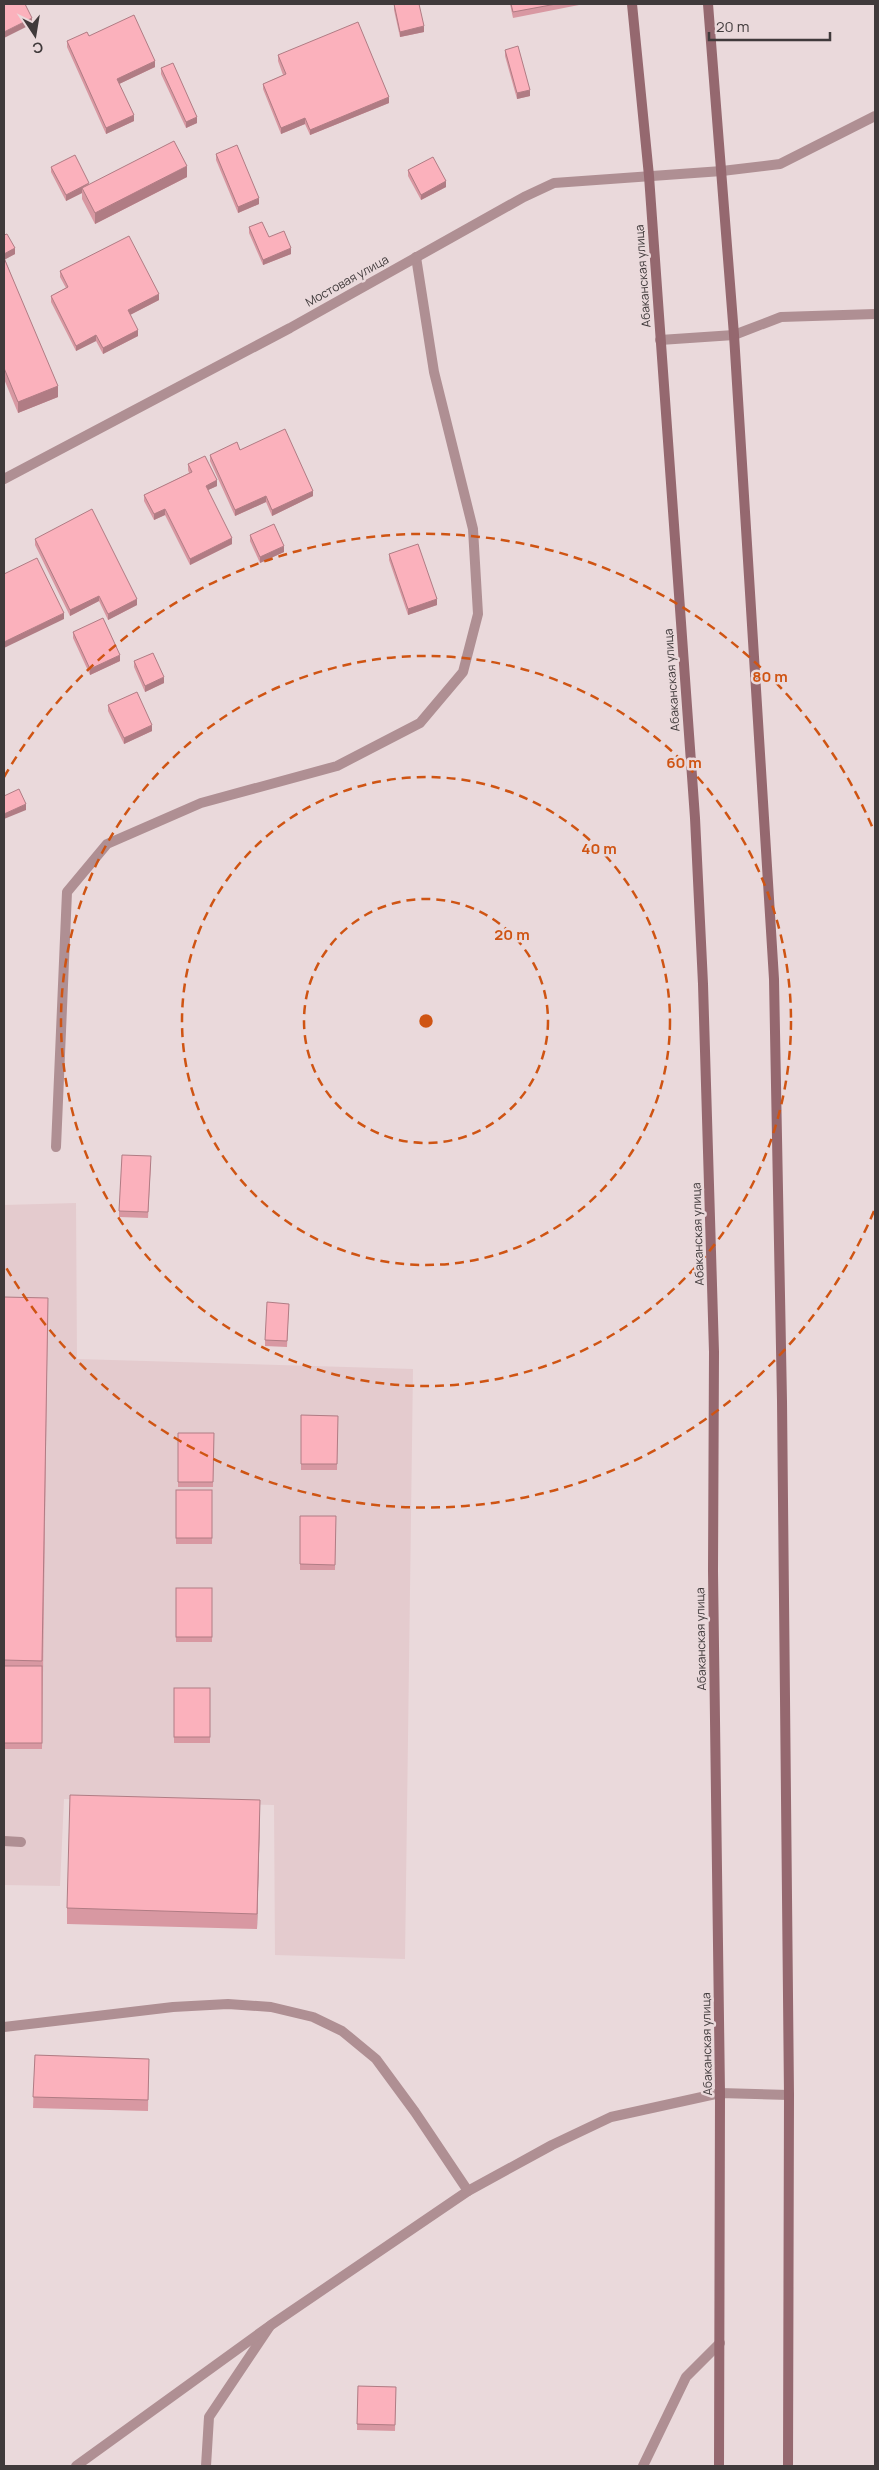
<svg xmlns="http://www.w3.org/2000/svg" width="879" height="2470" font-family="Manrope,sans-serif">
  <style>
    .built { fill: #e4cbce }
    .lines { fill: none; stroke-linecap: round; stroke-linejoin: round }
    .service { stroke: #af8f93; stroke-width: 10 }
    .minor { stroke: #af8f93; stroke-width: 10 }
    .secondary { stroke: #95686f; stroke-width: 10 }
    .wall { fill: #d898a2 }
    .shaded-wall { fill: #b07c84 }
    .building { fill: #fbb1bc; stroke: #b07c84 }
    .ring { fill: none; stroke: #cf5413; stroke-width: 2.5; stroke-dasharray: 9 6 }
    .labels { text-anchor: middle; stroke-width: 5; stroke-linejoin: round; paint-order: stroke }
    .street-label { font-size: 12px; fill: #403a3b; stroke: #ead9db }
    .centre { fill: #cf5413; stroke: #ead9db; stroke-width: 2.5 }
    .ring-label { font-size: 15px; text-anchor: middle; font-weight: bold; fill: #cf5413; stroke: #ead9db; stroke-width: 5; stroke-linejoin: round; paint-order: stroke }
  </style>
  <rect width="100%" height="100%" fill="#ead9db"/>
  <!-- built -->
  <polygon class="built" points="76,1203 77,1359 413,1369 405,1959 275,1955 274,1805 64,1799 60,1886 4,1885 4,1205"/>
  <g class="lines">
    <!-- service -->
    <g class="service">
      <polyline points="722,171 780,164 875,116"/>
      <polyline points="56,1147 67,892 107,844 201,803 337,766 420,723 463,672 478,614 473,529 434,372 416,257"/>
      <polyline points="4,1841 21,1842"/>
      <polyline points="4,2027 173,2007 228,2004 271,2007 313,2017 342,2031 376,2059 415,2112 468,2191"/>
      <polyline points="206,2466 209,2417 270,2326"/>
      <polyline points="643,2466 686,2377 720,2343"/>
    </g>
    <!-- minor -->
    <g class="minor">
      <polyline points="660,340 734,335 781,317 875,314"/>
      <polyline points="4,479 290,328 524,197 554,183 722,171"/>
      <polyline points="76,2466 271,2325 468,2191 552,2145 611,2117 720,2093 789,2095"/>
    </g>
    <!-- secondary -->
    <g class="secondary">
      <polyline points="632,4 649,176 695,818 703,984 714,1352 713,1571 720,2093 719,2466"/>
      <polyline points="708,4 734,335 774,979 782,1401 789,2095 788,2466"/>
    </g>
  </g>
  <!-- wall -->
  <g class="wall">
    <polygon points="394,4 424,32 400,37 394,10"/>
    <polygon points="510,4 579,4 579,5 513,18"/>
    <polygon points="89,36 155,67 119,84 134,121 106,134 67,47 67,41"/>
    <polygon points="505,50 530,96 517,99 505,56"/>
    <polygon points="278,55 389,103 310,135 305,124 281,134 263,89 263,84 283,75 278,61"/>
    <polygon points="161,68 197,123 186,128 161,74"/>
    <polygon points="216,154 259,204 238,213 216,160"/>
    <polygon points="51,167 89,184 187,177 95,224 82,199 82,193 66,201 51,172"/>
    <polygon points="408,170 446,187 421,200 408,176"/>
    <polygon points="249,227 269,237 291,254 263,265 249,233"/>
    <polygon points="4,235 15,254 5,259 58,397 18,413 4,379"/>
    <polygon points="60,271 159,300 130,315 138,336 103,354 96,341 76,351 51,302 51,296 66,288 60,277"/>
    <polygon points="240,450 313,496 272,516 266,502 235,516 210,461 210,455"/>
    <polygon points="188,464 217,486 208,490 232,544 190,565 165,515 154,520 144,501 144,495 189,473 188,470"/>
    <polygon points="250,535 284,552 260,563 250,541"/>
    <polygon points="35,539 137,605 108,620 99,601 70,616 35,545"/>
    <polygon points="389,554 437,605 408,615 389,560"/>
    <polygon points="73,632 120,661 90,675 73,638"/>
    <polygon points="134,661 164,683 145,692 134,667"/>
    <polygon points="108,705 152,731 124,744 108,711"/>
    <polygon points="151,1162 148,1218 119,1217 119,1211"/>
    <polygon points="4,1297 48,1298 42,1749 4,1749"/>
    <polygon points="289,1304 287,1347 265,1346 265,1340"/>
    <polygon points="301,1415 338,1416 337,1470 301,1470"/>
    <polygon points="178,1433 214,1433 213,1487 178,1487"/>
    <rect x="176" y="1490" width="36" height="54"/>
    <polygon points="300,1516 336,1516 335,1570 300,1570"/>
    <rect x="176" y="1588" width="36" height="54"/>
    <rect x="174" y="1688" width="36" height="55"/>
    <polygon points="260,1816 257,1929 67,1924 67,1908"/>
    <polygon points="35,2055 149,2059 148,2111 33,2108"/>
    <polygon points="358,2386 396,2387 395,2431 357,2430"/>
  </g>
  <!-- shaded-wall -->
  <g class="shaded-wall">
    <polygon points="32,18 32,24 4,38 4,32"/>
    <polygon points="424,26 424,32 400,37 400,32"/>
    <polygon points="155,61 155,67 117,85 117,79"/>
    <polygon points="530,90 530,96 517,99 517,93"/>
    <polygon points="389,97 389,103 310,135 310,130"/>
    <polygon points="134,115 134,121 106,134 106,128"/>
    <polygon points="197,117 197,123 186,128 186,122"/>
    <polygon points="305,118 305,124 281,134 281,128"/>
    <polygon points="187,166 187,177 95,224 95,213"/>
    <polygon points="446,181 446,187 421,200 421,195"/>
    <polygon points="89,183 82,188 82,193 66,201 66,195"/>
    <polygon points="259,198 259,204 238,213 238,207"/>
    <polygon points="15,248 15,254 4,260 4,254"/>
    <polygon points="291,248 291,254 263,265 263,260"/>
    <polygon points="159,294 159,300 128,316 128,310"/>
    <polygon points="138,330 138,336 103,354 103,348"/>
    <polygon points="96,335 96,341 76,351 76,346"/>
    <polygon points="58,386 58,397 18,413 18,402"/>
    <polygon points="217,480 217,486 206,491 206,486"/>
    <polygon points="313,491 313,496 272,516 272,510"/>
    <polygon points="266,496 266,502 235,516 235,510"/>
    <polygon points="165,509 165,515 154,520 154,514"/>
    <polygon points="232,538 232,544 190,565 190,559"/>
    <polygon points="284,546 284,552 260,563 260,557"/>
    <polygon points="99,596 99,601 70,616 70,610"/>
    <polygon points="137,599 137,605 108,620 108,614"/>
    <polygon points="437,599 437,605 408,615 408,609"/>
    <polygon points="64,613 64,619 4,648 4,642"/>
    <polygon points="120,655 120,661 90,675 90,669"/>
    <polygon points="164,677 164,683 145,692 145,686"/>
    <polygon points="152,725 152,731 124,744 124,738"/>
    <polygon points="26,804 26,810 4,819 4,814"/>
    <polygon points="260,1800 260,1816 257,1929 257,1914"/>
  </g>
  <!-- building -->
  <g class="building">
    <polygon points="4,4 25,4 32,18 4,32"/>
    <polygon points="394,4 419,4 424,26 400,32"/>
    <polygon points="511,4 556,4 513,12"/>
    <polygon points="134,15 155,61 117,79 134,115 106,128 67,41 87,32 89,36"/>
    <polygon points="358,22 389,97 310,130 305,118 281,128 263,84 286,74 278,55"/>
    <polygon points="518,46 530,90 517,93 505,50"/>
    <polygon points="173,63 197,117 186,122 161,68"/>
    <polygon points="174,141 187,166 95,213 82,188"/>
    <polygon points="237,145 259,198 238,207 216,154"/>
    <polygon points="75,155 89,183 66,195 51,167"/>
    <polygon points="433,157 446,181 421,195 408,170"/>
    <polygon points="262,222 269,237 284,231 291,248 263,260 249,227"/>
    <polygon points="7,234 15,248 4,254 4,235"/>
    <polygon points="129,236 159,294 128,310 138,330 103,348 96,335 76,346 51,296 68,287 60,271"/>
    <polygon points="4,258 58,386 18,402 4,368"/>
    <polygon points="285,429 313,491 272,510 266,496 235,510 210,455 237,442 240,450"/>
    <polygon points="205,456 217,480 206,486 232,538 190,559 165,509 154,514 144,495 192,472 188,464"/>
    <polygon points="92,509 137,599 108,614 99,596 70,610 35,539"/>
    <polygon points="274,524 284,546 260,557 250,535"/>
    <polygon points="418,544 437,599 408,609 389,554"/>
    <polygon points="37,558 64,613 4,642 4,574"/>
    <polygon points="103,618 120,655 90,669 73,632"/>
    <polygon points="153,653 164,677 145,686 134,661"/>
    <polygon points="137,692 152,725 124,738 108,705"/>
    <polygon points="19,789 26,804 4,814 4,796"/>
    <polygon points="122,1155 151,1156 148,1212 119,1211"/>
    <polygon points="4,1297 48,1298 42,1661 4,1660"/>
    <polygon points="267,1302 289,1304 287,1341 265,1340"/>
    <polygon points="301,1415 338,1416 337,1464 301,1464"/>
    <polygon points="178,1433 214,1433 213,1482 178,1482"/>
    <rect x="176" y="1490" width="36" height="48"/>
    <polygon points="300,1516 336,1516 335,1565 300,1564"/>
    <rect x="176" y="1588" width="36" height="49"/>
    <rect x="4" y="1666" width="38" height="77"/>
    <rect x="174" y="1688" width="36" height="49"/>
    <polygon points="70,1795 260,1800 257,1914 67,1908"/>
    <polygon points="35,2055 149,2059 148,2100 33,2097"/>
    <polygon points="358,2386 396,2387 395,2425 357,2424"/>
  </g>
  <!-- distance rings -->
  <g class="ring">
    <circle cx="426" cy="1021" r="122"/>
    <circle cx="426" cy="1021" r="244"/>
    <circle cx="426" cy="1021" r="365"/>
    <path d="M874 1211A487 487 0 0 1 4 1264M4 777A487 487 0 0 1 874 831"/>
  </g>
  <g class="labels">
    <!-- street labels -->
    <g class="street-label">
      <text transform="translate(643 276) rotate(-94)" y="4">Абаканская улица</text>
      <text transform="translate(347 281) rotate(-29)" y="4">Мостовая улица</text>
      <text transform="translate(672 680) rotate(-94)" y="4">Абаканская улица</text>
      <text transform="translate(698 1234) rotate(-92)" y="4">Абаканская улица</text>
      <text transform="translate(701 1639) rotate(-91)" y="4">Абаканская улица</text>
      <text transform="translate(707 2044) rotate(-91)" y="4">Абаканская улица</text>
    </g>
  </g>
  <circle cx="426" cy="1021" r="8" class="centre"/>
  <g class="ring-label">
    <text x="770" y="682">80 m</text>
    <text x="684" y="768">60 m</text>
    <text x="599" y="854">40 m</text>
    <text x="512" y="940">20 m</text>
  </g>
  <!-- border -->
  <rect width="879" height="2470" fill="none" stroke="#403a3b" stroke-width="10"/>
  <!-- north arrow -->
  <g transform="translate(35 35) rotate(168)" stroke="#ead9db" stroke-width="4" paint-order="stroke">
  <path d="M0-4L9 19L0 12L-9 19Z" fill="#403a3b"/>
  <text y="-8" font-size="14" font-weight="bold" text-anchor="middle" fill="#403a3b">С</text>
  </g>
  <!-- scale -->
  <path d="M709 32v8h121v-8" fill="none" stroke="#403a3b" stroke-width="2.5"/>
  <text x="716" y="32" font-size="15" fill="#403a3b" stroke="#ead9db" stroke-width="4" paint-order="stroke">20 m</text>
</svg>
